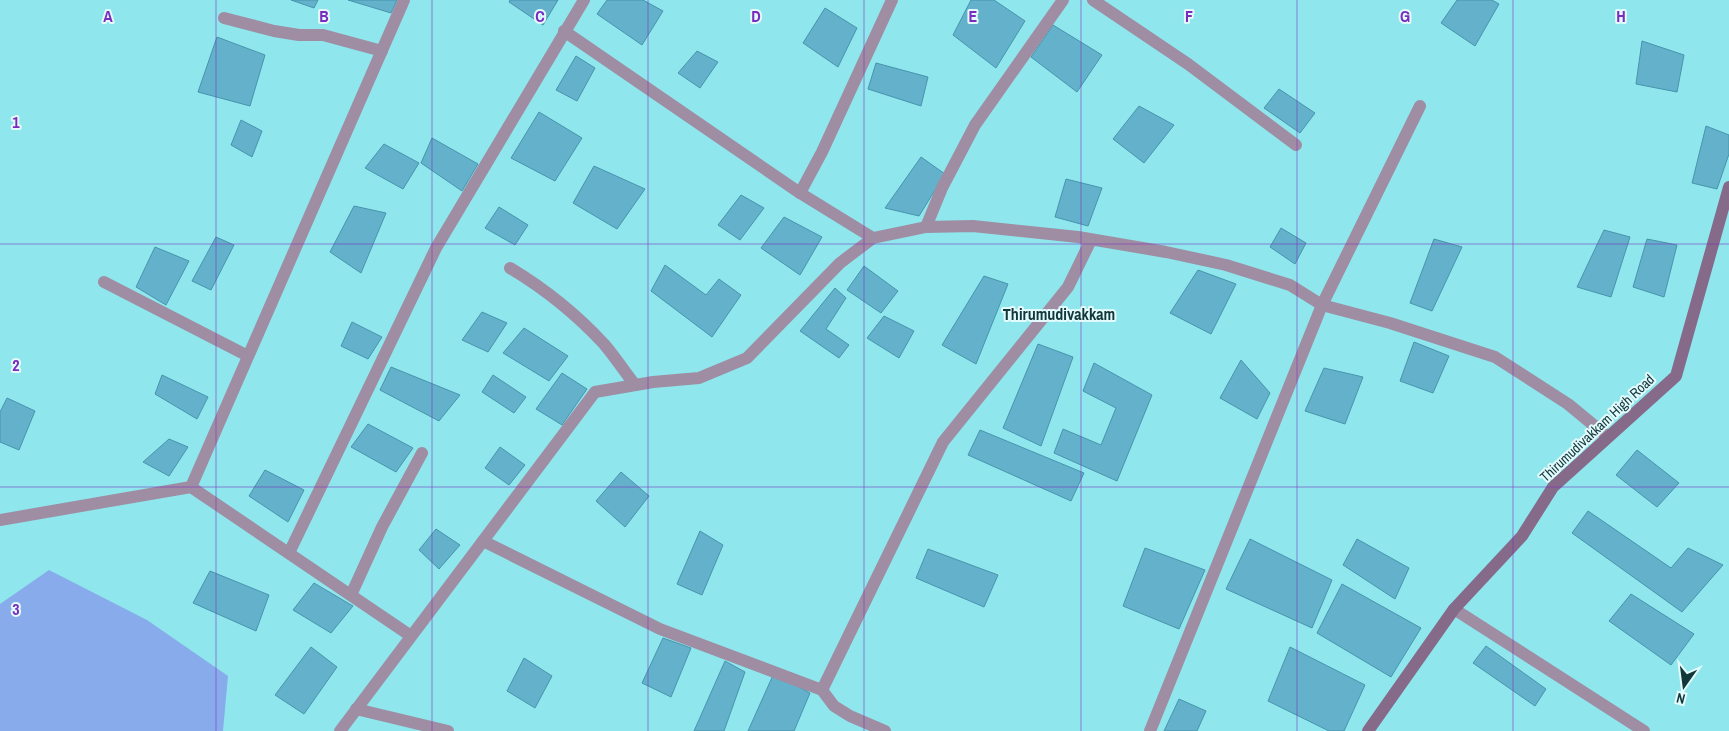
<svg xmlns="http://www.w3.org/2000/svg" width="1729" height="731" font-family="'Archivo Narrow',sans-serif">
  <style>
    .water { fill: #88aceb }
    .building { fill: #63b1ca; stroke: #4795ad }
    .lines { fill: none; stroke-linecap: round; stroke-linejoin: round }
    .street { stroke: #9f8da3; stroke-width: 12 }
    .secondary { stroke: #856a8a; stroke-width: 12 }
    .grid { fill: none; stroke: #7b2cbf; stroke-width: 1; stroke-opacity: 0.55 }
    .labels { text-anchor: middle; stroke-width: 4; stroke-linejoin: round; paint-order: stroke }
    .street-label { font-size: 14px; fill: #12373a; stroke: #e3fbfd }
    .quarter-label { font-size: 16px; font-weight: bold; fill: #12373a; stroke: #e3fbfd }
    .grid-label { font-size: 16px; text-anchor: middle; font-weight: bold; fill: #7b2cbf; stroke: #e3fbfd; stroke-width: 4; stroke-linejoin: round; paint-order: stroke }
  </style>
  <rect width="100%" height="100%" fill="#8fe6ec"/>
  <!-- water -->
  <polygon class="water" points="49,570 147,620 228,676 223,731 0,731 0,604"/>
  <!-- building -->
  <g class="building">
    <polygon points="291,0 318,0 314,8"/>
    <polygon points="348,0 397,0 391,13"/>
    <polygon points="510,0 558,0 543,25 509,2"/>
    <polygon points="607,0 643,0 663,11 642,45 597,14"/>
    <polygon points="971,0 994,0 1025,21 996,68 953,35"/>
    <polygon points="1457,0 1492,0 1499,4 1475,46 1441,23"/>
    <polygon points="825,8 857,28 838,67 803,43"/>
    <polygon points="1053,25 1102,55 1077,92 1031,57"/>
    <polygon points="217,37 265,55 250,106 198,92"/>
    <polygon points="1642,41 1684,55 1677,92 1636,84"/>
    <polygon points="697,51 718,62 700,88 678,73"/>
    <polygon points="576,56 595,68 577,101 556,90"/>
    <polygon points="876,63 928,77 921,106 868,89"/>
    <polygon points="1279,89 1315,113 1300,133 1264,108"/>
    <polygon points="1139,106 1174,125 1144,163 1113,139"/>
    <polygon points="539,112 582,138 555,181 511,158"/>
    <polygon points="241,120 262,131 252,157 231,145"/>
    <polygon points="1706,126 1729,135 1729,154 1717,189 1692,183"/>
    <polygon points="432,138 478,164 462,191 421,163"/>
    <polygon points="384,144 419,163 403,189 365,168"/>
    <polygon points="921,157 945,174 919,216 885,208"/>
    <polygon points="594,166 645,189 617,229 573,203"/>
    <polygon points="1066,179 1102,188 1088,226 1055,217"/>
    <polygon points="741,195 764,208 740,240 718,225"/>
    <polygon points="354,206 386,213 361,273 330,252"/>
    <polygon points="499,207 528,225 515,245 485,228"/>
    <polygon points="784,217 822,237 800,275 761,248"/>
    <polygon points="1281,228 1306,243 1295,264 1270,247"/>
    <polygon points="1604,230 1630,237 1611,297 1577,287"/>
    <polygon points="216,237 234,245 211,290 192,281"/>
    <polygon points="1434,239 1462,247 1432,311 1410,303"/>
    <polygon points="1647,239 1677,245 1664,297 1633,287"/>
    <polygon points="155,247 189,261 166,305 136,287"/>
    <polygon points="665,265 706,295 719,279 741,295 712,337 651,291"/>
    <polygon points="864,266 898,291 881,313 847,290"/>
    <polygon points="1198,270 1236,284 1211,334 1170,313"/>
    <polygon points="984,276 1008,284 976,364 942,345"/>
    <polygon points="835,288 846,298 826,329 849,345 839,358 800,331"/>
    <polygon points="482,312 507,323 488,352 462,340"/>
    <polygon points="884,316 914,331 899,358 867,338"/>
    <polygon points="352,322 382,337 368,359 341,346"/>
    <polygon points="524,328 568,356 549,381 503,353"/>
    <polygon points="1414,342 1449,356 1433,393 1400,381"/>
    <polygon points="1038,344 1073,357 1041,446 1003,428"/>
    <polygon points="1241,360 1270,393 1257,419 1220,398"/>
    <polygon points="1094,363 1152,395 1117,481 1054,453 1063,429 1101,445 1116,408 1083,391"/>
    <polygon points="391,367 460,395 439,421 380,390"/>
    <polygon points="1324,368 1363,377 1345,424 1305,411"/>
    <polygon points="562,373 587,389 562,425 536,409"/>
    <polygon points="162,375 208,397 197,419 155,394"/>
    <polygon points="493,375 526,397 514,413 482,392"/>
    <polygon points="7,398 35,411 19,450 0,442 0,412"/>
    <polygon points="368,424 413,448 396,472 351,447"/>
    <polygon points="980,430 1084,473 1071,501 968,455"/>
    <polygon points="169,439 188,447 169,476 143,462"/>
    <polygon points="500,447 525,465 509,485 485,468"/>
    <polygon points="1637,450 1679,483 1657,507 1616,475"/>
    <polygon points="265,470 304,490 288,522 249,496"/>
    <polygon points="621,472 649,496 625,527 596,501"/>
    <polygon points="1588,511 1671,568 1688,548 1723,565 1682,612 1572,533"/>
    <polygon points="436,529 460,545 439,569 419,550"/>
    <polygon points="700,531 723,545 702,595 677,584"/>
    <polygon points="1250,539 1332,580 1312,628 1226,589"/>
    <polygon points="1357,539 1409,568 1395,599 1343,565"/>
    <polygon points="1145,548 1205,570 1179,629 1123,606"/>
    <polygon points="928,549 998,575 984,607 916,578"/>
    <polygon points="210,571 269,595 256,631 193,603"/>
    <polygon points="314,583 353,606 331,633 293,610"/>
    <polygon points="1342,584 1421,628 1391,677 1317,633"/>
    <polygon points="1631,594 1694,634 1671,665 1609,621"/>
    <polygon points="663,638 691,648 671,697 642,683"/>
    <polygon points="1486,646 1546,689 1535,706 1473,663"/>
    <polygon points="311,647 337,667 304,714 275,695"/>
    <polygon points="1290,647 1365,685 1344,731 1329,731 1268,701"/>
    <polygon points="524,658 552,676 535,708 507,691"/>
    <polygon points="725,661 745,672 724,731 694,731"/>
    <polygon points="774,673 810,693 794,731 748,731"/>
    <polygon points="1179,699 1206,711 1197,731 1164,731"/>
  </g>
  <g class="lines">
    <!-- street -->
    <g class="street">
      <polyline points="404,0 191,487 411,636"/>
      <polyline points="1093,0 1188,64 1296,145"/>
      <polyline points="224,18 274,31 299,35 323,35 382,51"/>
      <polyline points="564,31 800,193"/>
      <polyline points="926,227 942,188 975,125 1063,0"/>
      <polyline points="873,238 800,193 822,152 892,0"/>
      <path d="M510 268C545 289 577 315 604 344 615 357 625 372 635 385"/>
      <polyline points="104,282 248,356"/>
      <polyline points="0,520 191,487"/>
      <polyline points="483,541 660,629 822,690 943,442 1068,287 1091,240"/>
      <polyline points="289,553 436,248 584,0"/>
      <polyline points="351,595 382,527 422,453"/>
      <polyline points="1454,609 1644,731"/>
      <polyline points="822,690 834,706 850,716 885,731"/>
      <polyline points="356,709 448,731"/>
      <polyline points="340,731 595,392 653,382 699,378 747,358 840,263 873,238 926,227 973,226 1078,237 1166,252 1226,265 1290,285 1322,305 1390,323 1495,357 1568,404 1608,437"/>
      <polyline points="1150,731 1322,305 1420,106"/>
    </g>
    <!-- secondary -->
    <polyline class="secondary" points="1368,731 1454,609 1522,536 1553,487 1676,376 1729,187"/>
  </g>
  <!-- grid -->
  <path class="grid" d="M216 0V731M432 0V731M648 0V731M864 0V731M1081 0V731M1297 0V731M1513 0V731M0 244H1729M0 487H1729"/>
  <g class="labels">
    <!-- street labels -->
    <g class="street-label">
      <text transform="translate(1597 428) rotate(-43)" y="5">Thirumudivakkam High Road</text>
    </g>
    <!-- quarter labels -->
    <g class="quarter-label">
      <text x="1059" y="320">Thirumudivakkam</text>
    </g>
  </g>
  <g class="grid-label">
    <text x="108" y="22">A</text>
    <text x="324" y="22">B</text>
    <text x="540" y="22">C</text>
    <text x="756" y="22">D</text>
    <text x="973" y="22">E</text>
    <text x="1189" y="22">F</text>
    <text x="1405" y="22">G</text>
    <text x="1621" y="22">H</text>
    <text x="16" y="128">1</text>
    <text x="16" y="371">2</text>
    <text x="16" y="615">3</text>
  </g>
  <!-- north arrow -->
  <g transform="translate(1684 686) rotate(194)" stroke="#e3fbfd" stroke-width="4" paint-order="stroke">
  <path d="M0-4L9 19L0 12L-9 19Z" fill="#12373a"/>
  <text y="-8" font-size="14" font-weight="bold" text-anchor="middle" fill="#12373a">N</text>
  </g>
</svg>
